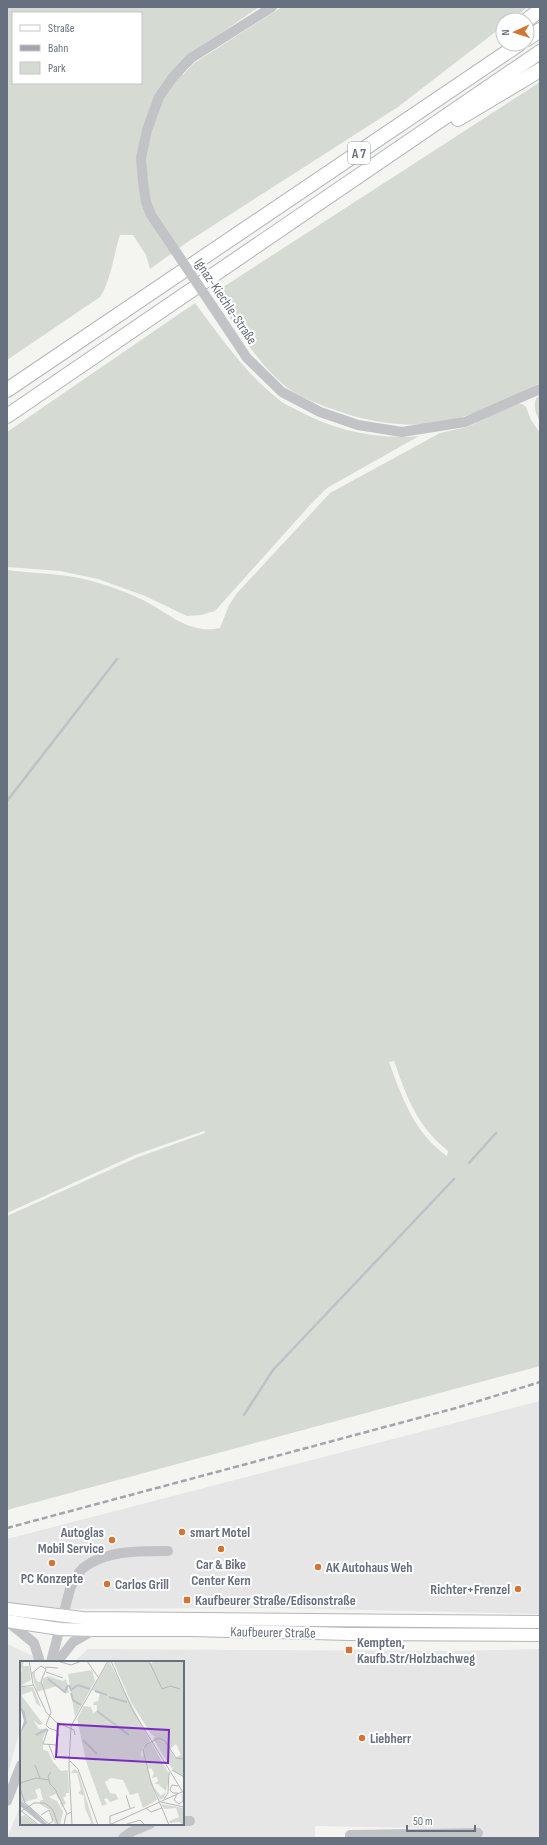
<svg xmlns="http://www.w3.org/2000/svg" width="547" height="1845" font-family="'Sofia Sans Condensed',sans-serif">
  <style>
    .built { fill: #e5e6e5 }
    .green { fill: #d5dbd3; fill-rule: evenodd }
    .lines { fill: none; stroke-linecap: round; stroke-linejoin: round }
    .stream { stroke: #bcc2c8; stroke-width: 2.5 }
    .major-casing { stroke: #b4b6ba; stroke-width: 14 }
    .highway-casing { stroke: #b3b5b9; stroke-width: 16 }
    .minor { stroke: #c1c3c6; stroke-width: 10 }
    .major { stroke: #fff; stroke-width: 12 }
    .highway { stroke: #fff; stroke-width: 14 }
    .rail { stroke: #a2a5ab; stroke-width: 2.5; stroke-dasharray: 6 3; stroke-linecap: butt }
    .minor-bridge { stroke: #c1c3c6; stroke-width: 10 }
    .poi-dot { fill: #d27534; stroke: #fff; stroke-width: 1.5 }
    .labels { text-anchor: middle; stroke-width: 4; stroke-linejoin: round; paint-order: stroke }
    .shield { fill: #fff; stroke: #959ba5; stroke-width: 1 }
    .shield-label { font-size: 13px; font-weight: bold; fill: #67707f }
    .street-label { font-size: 14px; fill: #67707f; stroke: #fff }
    .poi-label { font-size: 14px; font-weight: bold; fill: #67707f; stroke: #fff; text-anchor: start }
    .inset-river { fill: none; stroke: #bcc2c8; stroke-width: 2 }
    .inset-road { fill: none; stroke: #b4b8bc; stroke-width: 1 }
    .view { fill: #7b2cbf; fill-opacity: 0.15; stroke: #7b2cbf; stroke-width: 2 }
    .inset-edge { fill: none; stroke: #67707f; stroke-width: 2 }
  </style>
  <rect width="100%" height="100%" fill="#f4f5f1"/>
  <!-- built -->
  <g class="built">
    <polygon points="540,1401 540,1614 274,1608 23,1609 7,1605 7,1539"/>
    <polygon points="7,1644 37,1658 36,1662 21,1662 21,1726 7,1776"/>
    <polygon points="88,1649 449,1651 540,1649 540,1838 482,1838 482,1829 315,1826 315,1838 7,1838 21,1804 21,1824 183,1824 183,1662 74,1662"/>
  </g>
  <!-- green -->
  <g class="green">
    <path d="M7 7H259L188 56 178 67 183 75 194 63 282 7H528L511 20H503V26L398 107 189 241 150 269 146 255 133 235H120C113 256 112 278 100 297L7 360ZM13 13H141V83H13Z"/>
    <path d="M540 82V383C510 398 466 420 433 424 400 427 365 421 335 410 320 405 297 396 285 386 255 361 235 325 214 293Z"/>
    <path d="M195 303C220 336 244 372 277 398 282 403 289 406 295 409 333 430 376 440 419 436L327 488 311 504 215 611 201 615 187 616 145 596 98 579 60 571 7 567V432Z"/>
    <path d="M540 394V422C535 412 531 402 540 394Z"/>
    <path d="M517 404H522L526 407 531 420 540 433V1366L7 1510V1216L136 1158 205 1133 204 1131 135 1155 7 1213V570C29 573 52 573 74 577 97 581 122 590 143 600 169 613 189 635 220 628L229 605 237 593 330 493 440 433 467 427ZM394 1061C407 1098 417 1126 448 1151L447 1156C415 1134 402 1098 389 1062Z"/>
  </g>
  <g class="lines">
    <!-- stream -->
    <g class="stream">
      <polyline points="7,801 117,659"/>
      <polyline points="469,1163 496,1133"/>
      <polyline points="244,1415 273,1370 454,1179"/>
    </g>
    <!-- major casing -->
    <g class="major-casing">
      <g id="major">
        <polyline points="7,1609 83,1618 540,1622"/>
        <polyline points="7,1621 60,1629 95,1630 191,1630 350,1634 540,1635"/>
      </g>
    </g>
    <!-- highway casing -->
    <g class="highway-casing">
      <g id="highway">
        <polyline points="527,20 540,10"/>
        <polyline points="527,39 540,30"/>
        <polyline points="458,119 540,70"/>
        <polyline points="7,390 519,44"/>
        <polyline points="7,416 540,52"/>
      </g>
    </g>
    <!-- minor -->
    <g class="minor">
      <polyline points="168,240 151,215 146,202 143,182 141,158 147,130 159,97 173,77 191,58 272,7"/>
      <polyline points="219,316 247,358 282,392 320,412 358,425 402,432 465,422 540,389"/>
      <polyline points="7,1621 34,1643 40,1662"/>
      <path d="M51 1662 70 1589C73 1582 77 1574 83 1568 106 1550 140 1551 168 1551"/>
      <polyline points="57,1662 73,1642 94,1630"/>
      <polyline points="7,1801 21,1765"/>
      <polyline points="183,1821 190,1821"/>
      <polyline points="123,1838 131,1832 150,1824"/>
      <polyline points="350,1838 350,1835 478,1833"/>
    </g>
    <!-- major -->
    <use href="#major" class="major"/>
    <!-- highway -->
    <use href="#highway" class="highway"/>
    <!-- rail -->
    <polyline class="rail" points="7,1528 456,1408 540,1382"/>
    <!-- minor-bridge -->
    <polyline class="minor-bridge" points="168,240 219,316"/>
  </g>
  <!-- markers -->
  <g class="poi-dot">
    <circle cx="182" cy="1532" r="4"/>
    <circle cx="112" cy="1540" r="4"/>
    <circle cx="221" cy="1549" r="4"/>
    <circle cx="52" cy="1563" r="4"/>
    <circle cx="318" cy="1567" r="4"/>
    <circle cx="107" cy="1584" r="4"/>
    <circle cx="518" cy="1589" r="4"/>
    <rect x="183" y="1596" width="8" height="8" rx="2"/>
    <rect x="345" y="1646" width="8" height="8" rx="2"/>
    <circle cx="362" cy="1738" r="4"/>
  </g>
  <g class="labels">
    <!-- shield labels -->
    <rect class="shield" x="348" y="142" width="22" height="22" rx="3"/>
    <g class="shield-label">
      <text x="359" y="158">A 7</text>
    </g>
    <!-- street labels -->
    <g class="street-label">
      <text transform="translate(226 301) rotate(56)" y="5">Ignaz-Kiechle-Straße</text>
      <text transform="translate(273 1632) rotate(1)" y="5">Kaufbeurer Straße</text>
    </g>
    <!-- poi labels -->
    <g class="poi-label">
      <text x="104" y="1537" text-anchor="end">Autoglas<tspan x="104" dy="16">Mobil Service</tspan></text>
      <text x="190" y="1537">smart Motel</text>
      <text x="221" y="1569" text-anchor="middle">Car &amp; Bike<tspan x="221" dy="16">Center Kern</tspan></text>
      <text x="326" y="1572">AK Autohaus Weh</text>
      <text x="52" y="1583" text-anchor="middle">PC Konzepte</text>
      <text x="115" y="1589">Carlos Grill</text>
      <text x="510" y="1594" text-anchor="end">Richter+Frenzel</text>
      <text x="195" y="1605">Kaufbeurer Straße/Edisonstraße</text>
      <text x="357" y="1647">Kempten,<tspan x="357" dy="16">Kaufb.Str/Holzbachweg</tspan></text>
      <text x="370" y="1743">Liebherr</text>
    </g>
  </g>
  <!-- overview -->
  <g transform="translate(20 1661)">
    <rect width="164" height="164" fill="#f4f5f1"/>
    <path d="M0 0H4L3 5H9L11 19 2 24H6L0 25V10L2 11ZM89 0 130 80 123 87 121 93 122 97 125 85 131 81 148 111 149 119 144 137 140 139 133 125 141 135 146 130 138 123H134L138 120 137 116 132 117 134 112 131 107 128 108 125 101 137 139 123 147 118 132 110 134 103 119 91 117 85 121 90 132 96 133 98 138 102 137 90 141 87 137 84 138 87 143 82 145 66 100 57 58 64 45 71 46 73 52 77 50V44H73L74 41 78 40 80 32 72 29ZM93 0H129L131 3 134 0H164V116L154 110 142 93 133 77 135 76 131 73 111 41ZM146 82 150 88 156 83 161 94 155 97ZM72 9 75 20 55 56 48 13ZM15 10V16L18 21H21L23 29 17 31 12 13ZM28 15 43 20 46 18 49 32H44L37 25 24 29 22 18ZM0 26H13L21 46 16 42 12 30 1 34 23 63 19 64 13 59 19 68H28L23 77V89L28 90 33 101 41 110 48 109 49 132H46V135L43 137 46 142 42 146 40 142 42 140 39 139 36 133 29 136 37 140 43 151 40 164H35L30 149 20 143V140L10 142 23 139 20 127 15 129 18 137 5 141 1 132 6 144 0 140V73L7 62 5 51 0 45ZM54 108 58 110 74 164 70 163 71 161 65 147 64 135 58 132 61 129 57 112H51ZM141 143 164 147V164L159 161 150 162 149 160 159 156 156 147 144 148ZM5 154 18 164H0V156Z" fill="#d5dbd3" fill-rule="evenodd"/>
    <path d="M0 45 5 51 7 62 0 73 4 60ZM0 140 11 147 28 164H23L0 145Z" fill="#bcc2c8"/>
    <path class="inset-river" d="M28 18 45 31 48 24M49 24 51 29 58 24 70 28M75 30 87 34M51 32 53 39 61 44M89 36 107 41M77 50 109 74M16 74 27 68M63 79 77 93"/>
    <path class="inset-road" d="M9 0 13 23 26 51 36 61 54 69 55 74M37 0 51 4 62 0M67 0 78 16M91 0 112 48 164 133M129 0 142 28 150 25 160 28M25 6 38 7M26 11 43 17M11 13 21 5 26 8 21 20 31 51 26 64 29 67M0 26 14 24M29 67 37 70 39 75M28 68 23 83 37 84V92M29 84 35 99M50 100 58 108 78 164M15 104 20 117M152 109 164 116M31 111 28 115 30 123 35 128 47 153M0 122 16 117 29 119M158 125 152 124 150 129 153 132H158M0 127 5 142 30 164M157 133 154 139 159 143 163 140V133M106 134 110 147M144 138 148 132 149 111M141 141 164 146M126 147 131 151 142 147M0 149 19 164M0 151 14 142H25L33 149 38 164M21 154 29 149 33 160 29 163M90 163V155L115 146M44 164 46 154 51 151M52 164 49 104 51 65 88 0M89 164 164 130M104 164 120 159 125 164M149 164 131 121 123 89 127 83 139 77 145 80 156 97 164 98"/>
    <path class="view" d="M38 63 149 69 148 102 36 96Z"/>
    <rect width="164" height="164" class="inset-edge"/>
  </g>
  <!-- border -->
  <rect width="547" height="1845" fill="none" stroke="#67707f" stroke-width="16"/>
  <!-- legend -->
  <rect x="12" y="12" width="130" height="72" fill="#ffffff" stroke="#c2c6cc"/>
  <rect x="20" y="25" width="20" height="6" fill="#ffffff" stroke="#c2c6cc"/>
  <text x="48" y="32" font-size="12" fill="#67707f">Straße</text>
  <rect x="20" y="45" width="20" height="6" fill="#a2a5ab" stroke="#c2c6cc"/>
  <text x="48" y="52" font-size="12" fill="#67707f">Bahn</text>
  <rect x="20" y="62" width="20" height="12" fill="#d5dbd3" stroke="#c2c6cc"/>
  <text x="48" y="72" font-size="12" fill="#67707f">Park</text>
  <!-- north arrow -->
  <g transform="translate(515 32) rotate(267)"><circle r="19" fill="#ffffff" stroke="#c2c6cc"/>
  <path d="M0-3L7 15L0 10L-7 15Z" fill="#d27534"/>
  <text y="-6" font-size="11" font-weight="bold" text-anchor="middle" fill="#67707f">N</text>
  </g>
  <!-- scale -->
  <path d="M407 1825v6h68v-6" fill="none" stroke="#67707f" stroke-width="2"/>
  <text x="413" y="1825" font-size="12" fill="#67707f" stroke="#ffffff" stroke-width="3" paint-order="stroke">50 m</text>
</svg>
